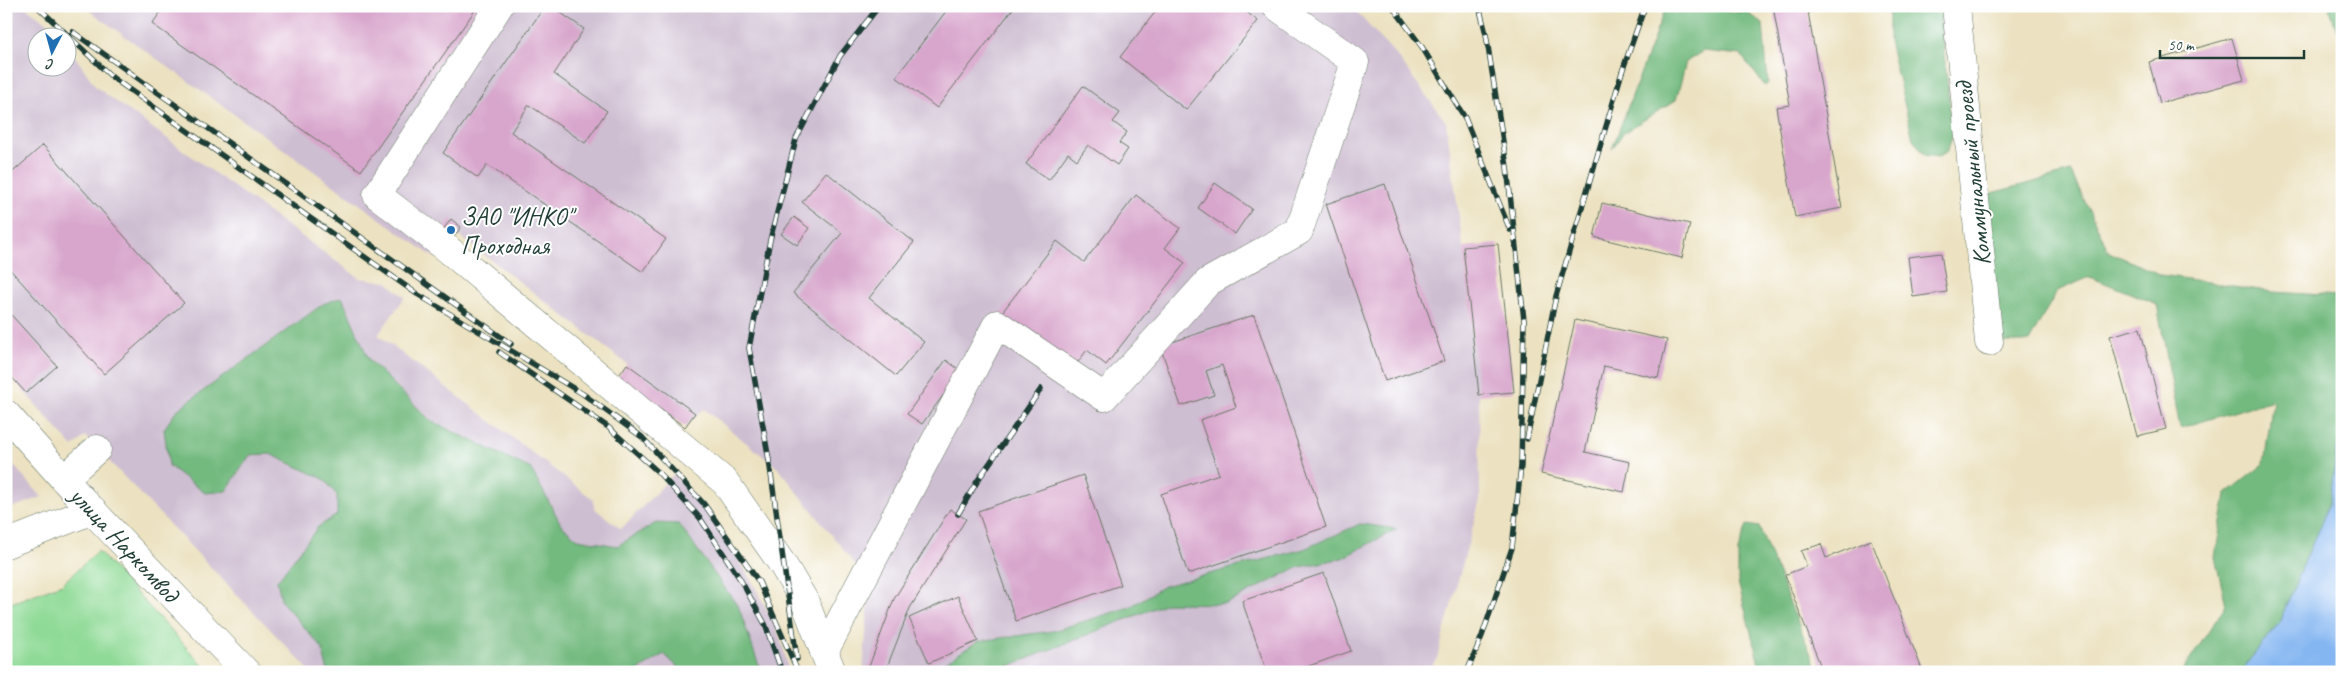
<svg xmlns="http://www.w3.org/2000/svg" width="2348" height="678" font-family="Caveat,sans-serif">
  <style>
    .industrial { fill: #cebed1 }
    .green { fill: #8fda96; stroke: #578c65 }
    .forest { fill: #73ba7f; stroke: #497c5a }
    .water { fill: #84b6f1; stroke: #527a92 }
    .building { fill: #d8a6cc }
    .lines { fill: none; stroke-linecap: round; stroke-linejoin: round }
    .minor-casing { stroke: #677765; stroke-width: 29 }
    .minor { stroke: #fff; stroke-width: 28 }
    .rail-casing { stroke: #1f3d34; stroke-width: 5.5 }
    .rail { stroke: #fff; stroke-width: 4; stroke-dasharray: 11; stroke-linecap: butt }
    .poi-dot { fill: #1f6fb2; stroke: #fff; stroke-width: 2 }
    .labels { text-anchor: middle; stroke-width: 4; stroke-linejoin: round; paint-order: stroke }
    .street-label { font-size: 25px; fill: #1f3d34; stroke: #fff }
    .poi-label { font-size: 25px; fill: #1f3d34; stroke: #fff; text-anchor: start }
  </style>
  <rect width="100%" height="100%" fill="#fff"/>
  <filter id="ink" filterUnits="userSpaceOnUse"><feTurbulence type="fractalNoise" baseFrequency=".02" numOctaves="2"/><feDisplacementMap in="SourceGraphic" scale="10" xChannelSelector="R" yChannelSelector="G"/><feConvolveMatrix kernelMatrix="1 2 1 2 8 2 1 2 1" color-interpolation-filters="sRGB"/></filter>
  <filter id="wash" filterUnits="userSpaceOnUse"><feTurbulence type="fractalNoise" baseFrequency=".0096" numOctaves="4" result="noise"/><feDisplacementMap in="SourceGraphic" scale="20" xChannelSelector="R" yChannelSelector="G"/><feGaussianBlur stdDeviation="1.12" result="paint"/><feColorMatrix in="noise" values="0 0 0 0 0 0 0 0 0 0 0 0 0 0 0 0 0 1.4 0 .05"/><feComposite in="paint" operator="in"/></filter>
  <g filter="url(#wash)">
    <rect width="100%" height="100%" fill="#ece2c1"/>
    <!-- industrial -->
    <g class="industrial">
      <polygon points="6,6 24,6 48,23 61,37 38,38 38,68 68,68 68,46 96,87 359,278 387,282 405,297 378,335 594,500 594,508 621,529 674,474 697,500 727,541 753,583 775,625 783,647 789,672 311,672 85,436 73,447 6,371"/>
      <polygon points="83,6 1351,6 1396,55 1446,122 1463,247 1479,395 1480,500 1437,658 1428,672 863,672 870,583 779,469 704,409 685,427 627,364 457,234 435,258"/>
      <polygon points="6,457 42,497 6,510"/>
    </g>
    <!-- green -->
    <polygon class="green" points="98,551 209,672 6,672 6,605 62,584"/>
    <!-- forest -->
    <g class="forest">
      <polygon points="1666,6 1726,6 1727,12 1747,12 1763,24 1768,83 1765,86 1741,55 1703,51 1686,62 1676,100 1623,133 1612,149"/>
      <polygon points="1889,6 1939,6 1953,135 1947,152 1938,157 1925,155 1913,139 1889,41"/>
      <polygon points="2331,6 2342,6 2342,43 2329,10"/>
      <polygon points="2071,172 2109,252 2161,275 2273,292 2340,296 2342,292 2342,442 2337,449 2329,504 2279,623 2248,662 2243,672 2182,672 2226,605 2215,557 2226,494 2264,464 2273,400 2180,428 2157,304 2090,277 2057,291 2029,342 1996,342 1984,195"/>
      <polygon points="342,297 369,360 431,421 531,469 562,526 578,539 617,546 656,523 679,524 739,608 761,672 683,672 664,654 636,672 328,672 322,648 282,602 277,581 318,527 337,515 337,495 324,479 270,454 250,455 226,491 205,493 169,466 164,429 177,410 323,304"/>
      <polygon points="1360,524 1397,529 1342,558 1296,568 1226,604 1167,603 994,672 931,672 978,641 1053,631 1130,607 1164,586 1304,549"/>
      <polygon points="1747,525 1759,527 1818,672 1761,672 1738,582 1738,551"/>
    </g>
    <!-- water -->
    <polygon class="water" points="2342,442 2342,672 2243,672 2248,662 2279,623 2329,504 2337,449"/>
    <g id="blocks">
      <!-- building -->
      <g class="building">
        <polygon points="165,6 478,6 361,171 152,24"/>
        <polygon points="545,6 551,6 584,29 554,74 607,111 585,143 529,105 511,132 666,239 643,272 487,165 478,178 443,153"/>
        <polygon points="950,6 1015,6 937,108 896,77"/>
        <polygon points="1160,6 1239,6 1258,21 1186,110 1120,57"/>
        <polygon points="1773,6 1807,6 1842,208 1795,217 1776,107 1790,105"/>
        <polygon points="2232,38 2244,80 2160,103 2149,62"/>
        <polygon points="1083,86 1120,113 1113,122 1127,132 1119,143 1128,149 1117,165 1088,145 1077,160 1068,153 1049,180 1026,164"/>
        <polygon points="43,145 184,303 104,374 6,265 6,178"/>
        <polygon points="826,172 914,242 869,298 924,342 896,376 793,293 842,233 802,202"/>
        <polygon points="1215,183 1252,209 1235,234 1198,208"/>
        <polygon points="1385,184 1444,361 1385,381 1326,204"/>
        <polygon points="1136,195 1180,228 1165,248 1185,263 1106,365 1087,350 1072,370 1000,315 1057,241 1084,262"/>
        <polygon points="1602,203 1690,224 1682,258 1594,237"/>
        <polygon points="794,217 809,228 797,245 781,234"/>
        <polygon points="451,219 461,227 450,243 439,235"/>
        <polygon points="1498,244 1514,392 1479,395 1463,247"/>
        <polygon points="1941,253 1947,292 1913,297 1908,257"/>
        <polygon points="6,309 57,366 26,393 6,371"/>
        <polygon points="1254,315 1326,527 1188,574 1161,494 1219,474 1200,420 1236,407 1222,365 1206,371 1214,395 1181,406 1160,346"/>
        <polygon points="1575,320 1667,340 1658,378 1604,366 1585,452 1630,462 1624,492 1541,474"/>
        <polygon points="2140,328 2166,429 2137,436 2110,336"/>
        <polygon points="946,360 961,371 922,424 907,414"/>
        <polygon points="627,364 695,413 685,427 617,378"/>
        <polygon points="1083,475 1121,585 1016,621 978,511"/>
        <polygon points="950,509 966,519 910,608 885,672 867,672 894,599"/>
        <polygon points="1871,540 1923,672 1823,672 1785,575 1807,566 1801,551 1821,544 1826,558"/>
        <polygon points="1324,573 1351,651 1292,672 1267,672 1242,601"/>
        <polygon points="958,596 978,641 929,663 909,618"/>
      </g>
    </g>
  </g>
  <g filter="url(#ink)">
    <use href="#blocks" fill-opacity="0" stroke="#677765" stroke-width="1"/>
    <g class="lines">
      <!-- minor casing -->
      <g class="minor-casing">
        <g id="minor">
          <polyline points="499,6 377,195 444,246 725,482 783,565 805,602 832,672"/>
          <polyline points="1956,6 1989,342"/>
          <polyline points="6,414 86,504 246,672"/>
          <polyline points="64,479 97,449"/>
          <polyline points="6,544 93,510"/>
          <polyline points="824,652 997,324 1104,397 1208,282 1299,231 1355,62 1276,6"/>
        </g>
      </g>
      <!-- minor -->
      <use href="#minor" class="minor"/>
      <!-- rail casing -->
      <g class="rail-casing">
        <g id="rail">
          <polyline points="1392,6 1422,47 1465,118 1510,230"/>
          <polyline points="39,8 113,78 417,294 583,394 642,437 704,504 759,582 798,672"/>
          <polyline points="73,32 511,344"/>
          <polyline points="499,352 608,427 658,472 700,518 740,579 765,624 782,672"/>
          <polyline points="1527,439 1556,296 1622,72 1645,6"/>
          <polyline points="958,514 978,480 1041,389"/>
          <polyline points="797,659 769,460 749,348 770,240 796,139 840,56 879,6"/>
          <polyline points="1467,672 1482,636 1512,548 1521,466 1524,320 1507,167 1486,34 1479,6"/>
        </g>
      </g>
      <!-- rail -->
      <use href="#rail" class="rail"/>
    </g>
  </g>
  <!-- markers -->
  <circle class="poi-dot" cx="451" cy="230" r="5"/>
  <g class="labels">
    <!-- street labels -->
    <g class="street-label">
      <text transform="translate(1972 174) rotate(-96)" y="9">Коммунальный проезд</text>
      <text transform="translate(125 544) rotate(47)" y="9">улица Наркомвод</text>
    </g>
    <!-- poi labels -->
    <g class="poi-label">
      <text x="461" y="225">ЗАО "ИНКО"<tspan x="461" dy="29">Проходная</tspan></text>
    </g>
  </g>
  <!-- margin -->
  <rect width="2348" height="678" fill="none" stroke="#fff" stroke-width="25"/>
  <!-- north arrow -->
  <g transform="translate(52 52) rotate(186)"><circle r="24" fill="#ffffff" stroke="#a5b1ae"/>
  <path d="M0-4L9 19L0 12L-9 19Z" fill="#1f6fb2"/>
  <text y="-8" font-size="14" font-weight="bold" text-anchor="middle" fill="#1f3d34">С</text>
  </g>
  <!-- scale -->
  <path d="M2160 50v8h144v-8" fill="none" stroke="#1f3d34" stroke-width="2.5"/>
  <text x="2168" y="50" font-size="15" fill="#1f3d34" stroke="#ffffff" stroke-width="4" paint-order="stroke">50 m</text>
</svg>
